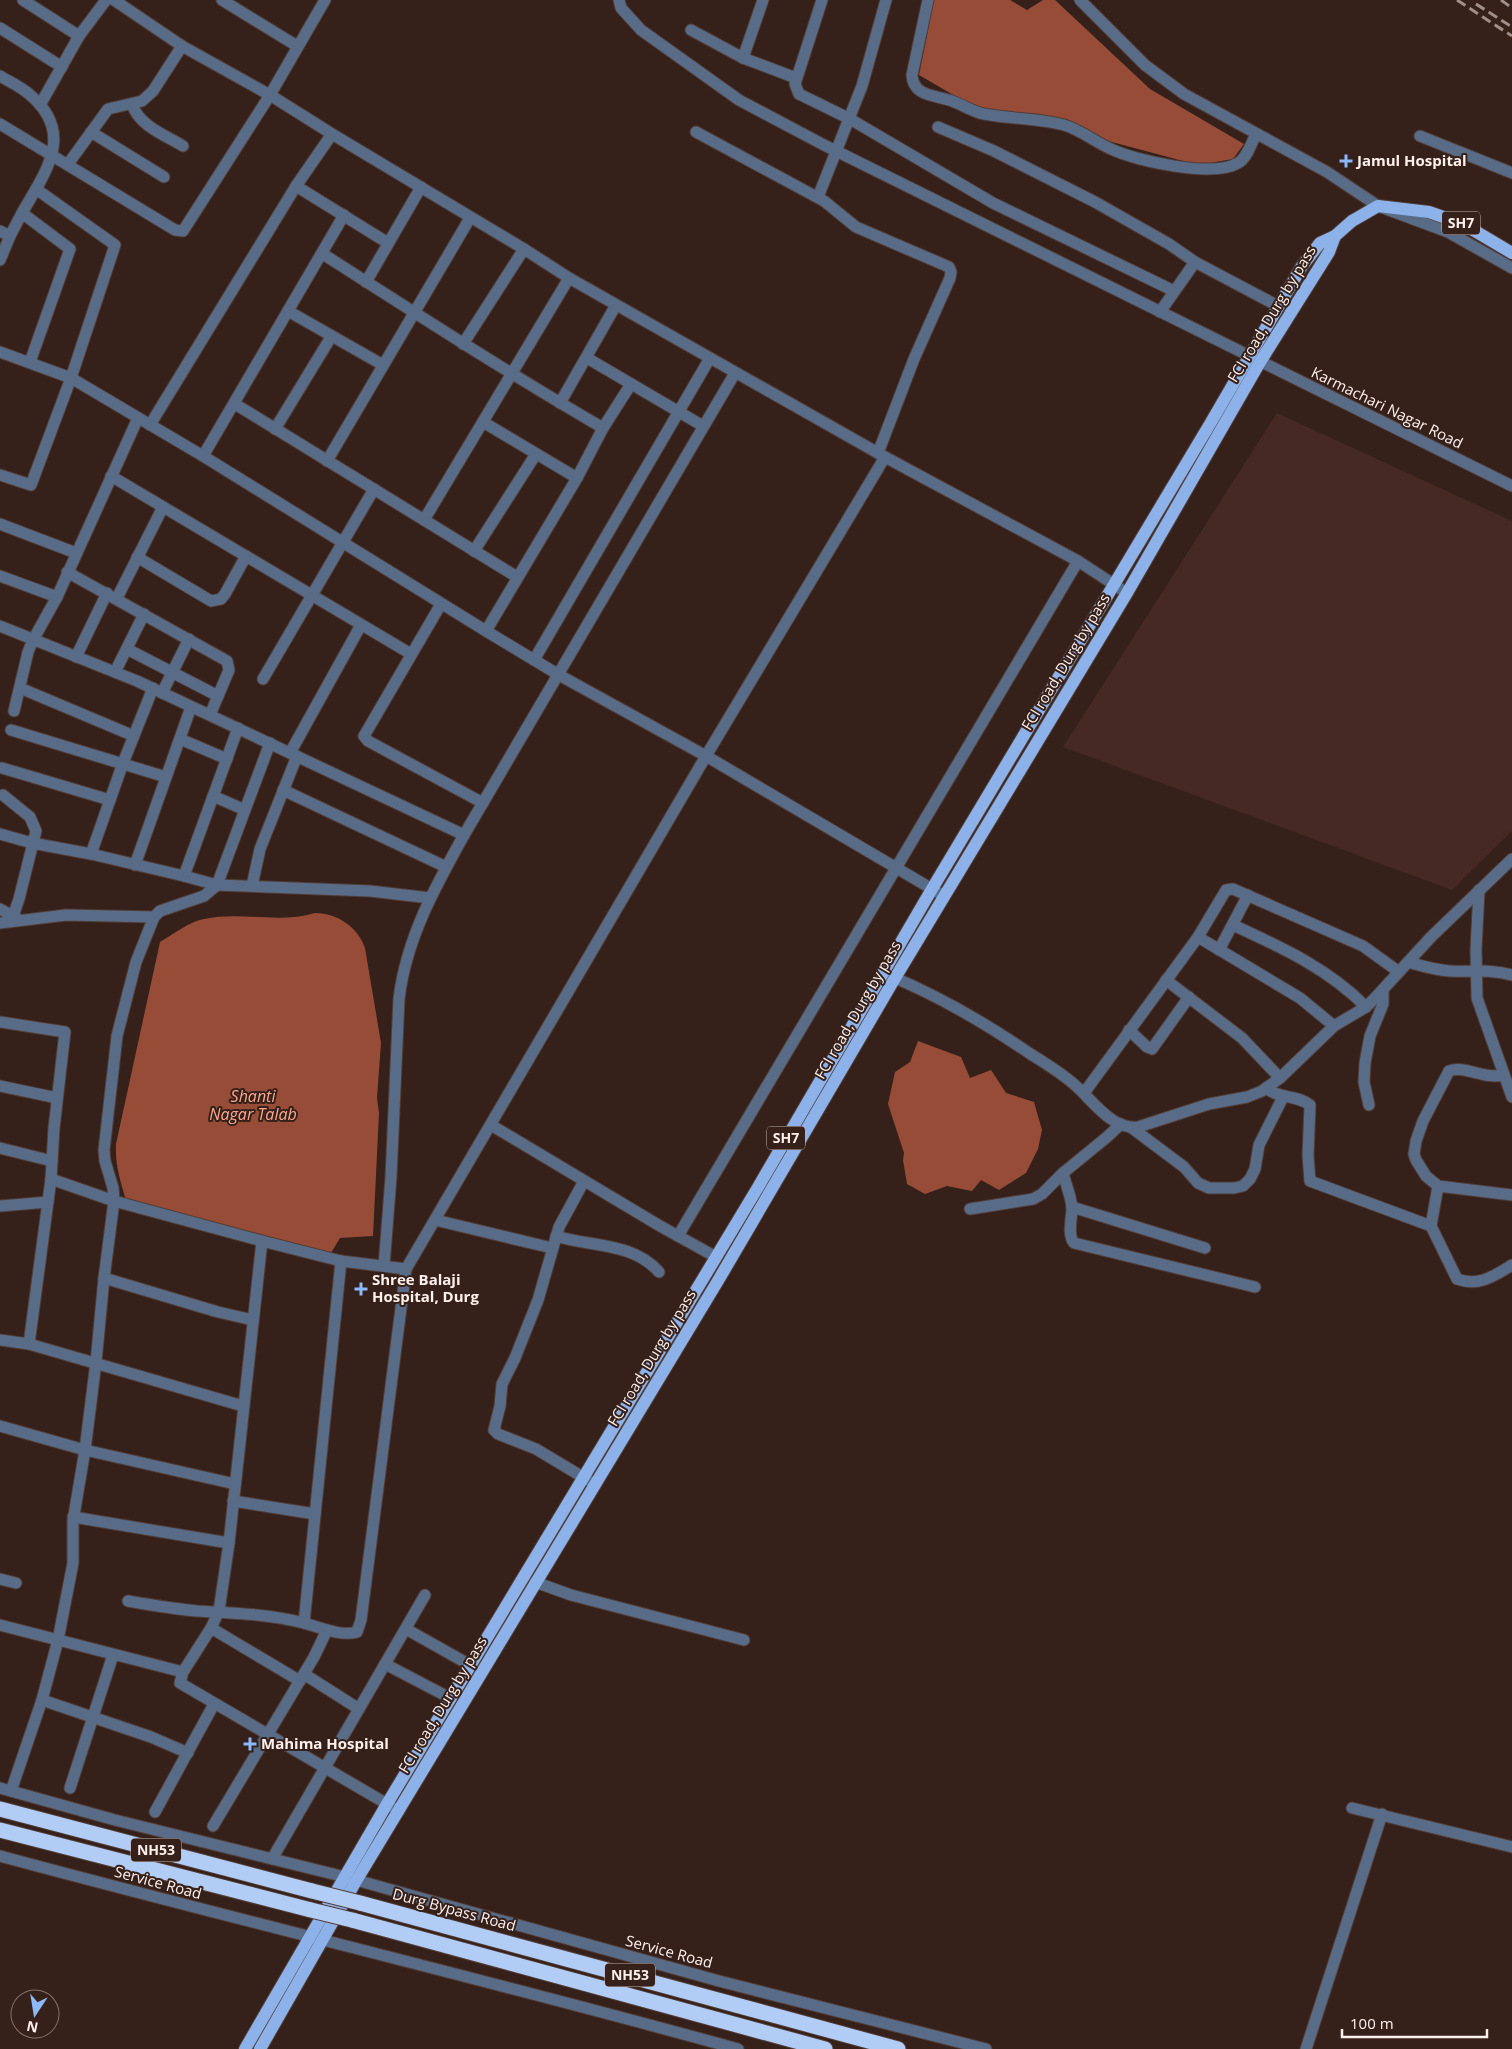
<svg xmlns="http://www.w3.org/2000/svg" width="1512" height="2049" font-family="'Open Sans',sans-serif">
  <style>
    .built { fill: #452922 }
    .water { fill: #974c38 }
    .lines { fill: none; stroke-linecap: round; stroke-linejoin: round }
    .minor-casing { stroke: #513d37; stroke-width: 13 }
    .major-casing { stroke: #513d37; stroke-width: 14 }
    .highway-casing { stroke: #513d37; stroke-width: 17 }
    .minor { stroke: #596c87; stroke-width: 11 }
    .major { stroke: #8cb2e9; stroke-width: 12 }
    .highway { stroke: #b2cdf5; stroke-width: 15 }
    .rail { stroke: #a08e89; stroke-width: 3; stroke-dasharray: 10 5; stroke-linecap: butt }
    .highway-bridge-casing { stroke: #513d37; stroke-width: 17; stroke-linecap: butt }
    .highway-bridge { stroke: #b2cdf5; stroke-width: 15 }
    .poi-dot { fill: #8bb9fc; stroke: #35201a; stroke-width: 2 }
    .labels { text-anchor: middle; stroke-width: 4; stroke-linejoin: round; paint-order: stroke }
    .shield { fill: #35201a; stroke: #c2b2ad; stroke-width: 1 }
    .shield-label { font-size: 14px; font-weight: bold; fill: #fff0ec }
    .poi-label { font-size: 15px; font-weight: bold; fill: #fff0ec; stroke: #35201a; text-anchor: start }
    .street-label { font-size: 15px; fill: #fff0ec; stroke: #35201a }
    .water-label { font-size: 16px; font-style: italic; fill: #fea790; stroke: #35201a }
  </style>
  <rect width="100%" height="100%" fill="#35201a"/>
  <!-- built -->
  <polygon class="built" points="1277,413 1512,521 1512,831 1452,890 1063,747"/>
  <!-- water -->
  <g class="water">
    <polygon points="934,0 1010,0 1027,10 1043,0 1055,0 1150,89 1244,144 1233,159 1198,165 1093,137 1067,119 979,110 919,75"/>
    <path d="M315 913C337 913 358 927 365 948L381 1043 377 1098 379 1113 373 1236 340 1238 331 1253 285 1243 126 1200C120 1180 115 1165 116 1144L160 942C174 934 188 922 204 919 240 911 279 924 315 913Z"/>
    <polygon points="918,1041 961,1057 970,1078 991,1070 1006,1093 1034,1102 1042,1130 1038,1149 1026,1173 999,1190 981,1180 972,1191 947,1186 925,1194 907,1184 903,1160 904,1153 888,1104 895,1072 910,1062"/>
  </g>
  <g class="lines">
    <!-- minor casing -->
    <g class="minor-casing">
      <g id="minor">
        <polyline points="23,0 79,36"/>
        <polyline points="114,0 182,46 270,95 332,134 524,249 569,278 885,457 1078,561 1127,593"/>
        <polyline points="222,0 297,46"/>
        <polyline points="619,0 621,8 641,30 739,100 824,145 1512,486"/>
        <polyline points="822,0 795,84 799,94 850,119 993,203 1174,291"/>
        <path d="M928 0 912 75C913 97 936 95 952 101 963 105 973 112 984 114 1010 119 1038 118 1064 125 1081 130 1095 142 1111 149 1136 161 1213 178 1238 163 1247 158 1251 144 1256 134"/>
        <polyline points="1080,0 1145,65 1184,94 1327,172 1378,206 1448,232 1512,268"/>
        <polyline points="0,28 62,67"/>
        <polyline points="691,30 743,58 796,78"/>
        <polyline points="743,58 763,0"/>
        <path d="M0 76C10 82 21 87 29 94 76 133 46 171 22 213"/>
        <path d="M132 104C139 126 165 135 183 146"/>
        <polyline points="40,105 79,36 106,0"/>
        <polyline points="0,124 175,230 183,231 270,95 325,0"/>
        <polyline points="938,127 994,151 1095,202 1169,244 1195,262 1278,306"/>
        <polyline points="91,132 164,177"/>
        <polyline points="696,132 824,201 856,227 949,267 951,272 950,278 914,359 878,453"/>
        <polyline points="1420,136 1512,173"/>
        <polyline points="68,164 108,109 142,101 153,91 182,46"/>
        <polyline points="296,186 388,243"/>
        <polyline points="818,197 862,86 886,0"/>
        <polyline points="0,231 10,236 0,260"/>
        <polyline points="10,236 22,213 70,249 30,362"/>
        <path d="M323 254C415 313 508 373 603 428"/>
        <polyline points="366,282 421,187"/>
        <polyline points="288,311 383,365"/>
        <polyline points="1160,312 1195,262"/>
        <polyline points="463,344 524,249"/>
        <polyline points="0,352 71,378 203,456 486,631 559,675 706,756 944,896"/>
        <polyline points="587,358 703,426"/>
        <polyline points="560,403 616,305"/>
        <polyline points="235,404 517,577"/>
        <polyline points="483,422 577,478"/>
        <polyline points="150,425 296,186 332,134"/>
        <polyline points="275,429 331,337"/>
        <polyline points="203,456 344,215"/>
        <polyline points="327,461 470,218"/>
        <polyline points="0,475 31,485 71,378 115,245 36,189"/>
        <polyline points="111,476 411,654"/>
        <polyline points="424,520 569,278"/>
        <polyline points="0,524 76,553"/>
        <polyline points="474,551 536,454"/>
        <polyline points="137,557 211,601 221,599 225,594 246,556"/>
        <polyline points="67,572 227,661 229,670 210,715"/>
        <polyline points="0,576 57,597"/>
        <polyline points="117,598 163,507"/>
        <polyline points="441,604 364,736 368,741 483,803"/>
        <polyline points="0,626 137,681 464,835"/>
        <polyline points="486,631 577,478 603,428 631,384"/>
        <polyline points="127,649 218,696"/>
        <polyline points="76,657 107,593"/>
        <polyline points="534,660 710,358"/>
        <polyline points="115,672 144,614"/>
        <polyline points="263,679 374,489"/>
        <polyline points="20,688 134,736"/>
        <polyline points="162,693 189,639"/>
        <polyline points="14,711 28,652 33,640 57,597 138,418"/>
        <polyline points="11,730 166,777"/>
        <polyline points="180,739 227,759"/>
        <polyline points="290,753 361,625"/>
        <polyline points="2,768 110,800"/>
        <polyline points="283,790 446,867"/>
        <polyline points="3,795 30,817 36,831 19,899 13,916"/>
        <polyline points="213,796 245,810"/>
        <polyline points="0,834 32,843 91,854 184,876 217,885 370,891 430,898"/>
        <polyline points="91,854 123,763 153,688"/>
        <polyline points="135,865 191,707"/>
        <polyline points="184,876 238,728"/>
        <polyline points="252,886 260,849 297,756"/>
        <polyline points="1479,890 1476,949 1477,998 1512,1097"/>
        <polyline points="0,909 17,918"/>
        <polyline points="0,923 66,915 154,917"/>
        <path d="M1233 925C1281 947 1329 969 1366 1007"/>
        <polyline points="1198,937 1300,998 1334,1026"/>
        <polyline points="1219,950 1248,895"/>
        <path d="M1408 962C1422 966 1435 970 1450 971 1472 972 1491 969 1512 975"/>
        <path d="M888 975C937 995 985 1023 1029 1053 1045 1063 1062 1073 1076 1086 1093 1101 1112 1130 1138 1127L1209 1104 1247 1097 1262 1091 1280 1078 1334 1026 1366 1007 1375 998 1431 937 1512 859"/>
        <polyline points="1166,980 1242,1038 1280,1078"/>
        <polyline points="0,1022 65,1032 54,1128 51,1179 29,1344"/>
        <polyline points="1129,1030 1147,1047 1152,1049 1189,997"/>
        <path d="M1503 1075C1485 1080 1465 1065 1449 1071L1423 1121 1416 1141 1414 1154 1416 1160 1426 1176 1438 1186 1512 1195"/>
        <polyline points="0,1086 57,1098"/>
        <path d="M1266 1088C1279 1099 1298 1095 1310 1105L1308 1156 1310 1181 1431 1226"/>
        <polyline points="1084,1093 1198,937 1226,890 1233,889 1363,946 1399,972"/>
        <polyline points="1369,1105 1364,1082 1365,1063 1370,1036 1383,1004 1383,990"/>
        <polyline points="491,1125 660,1226 716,1257"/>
        <polyline points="1132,1128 1184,1167 1198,1183 1209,1188 1234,1188 1243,1186 1250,1179 1255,1169 1259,1145 1283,1097"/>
        <polyline points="0,1148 52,1161"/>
        <path d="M1063 1173C1066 1185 1071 1196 1072 1208 1072 1218 1067 1235 1074 1243L1255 1287"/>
        <polyline points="51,1179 114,1201 262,1241 341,1261 406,1269"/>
        <polyline points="584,1181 559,1227 538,1300 515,1358 502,1384 500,1406 494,1430 498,1434 536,1449 591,1482"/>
        <path d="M1438 1186 1431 1226 1457 1279C1479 1287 1494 1276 1512 1265"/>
        <polyline points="0,1206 48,1202"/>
        <polyline points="1072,1207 1205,1248"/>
        <polyline points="970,1209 1033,1199 1042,1194 1063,1173 1107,1137 1121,1124"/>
        <polyline points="435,1220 552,1248"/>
        <path d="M556 1236C590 1247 633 1242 659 1272"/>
        <polyline points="678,1236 1078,561"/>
        <polyline points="262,1241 229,1543 219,1611 211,1628 183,1672 180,1683 399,1811"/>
        <path d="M384 1266 391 1177 399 999C406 939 435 887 464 835L735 373"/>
        <polyline points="104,1278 218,1312 253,1320"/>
        <polyline points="0,1340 29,1344 243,1406"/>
        <polyline points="0,1426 85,1450 235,1484"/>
        <polyline points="233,1501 315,1514"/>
        <polyline points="73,1517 229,1543"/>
        <polyline points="0,1579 16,1583"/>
        <polyline points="535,1582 571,1595 744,1640"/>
        <path d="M128 1601C151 1605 174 1609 197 1611 233 1613 269 1614 304 1623 318 1627 343 1637 357 1632L361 1620 406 1269 706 756 885 457"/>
        <polyline points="304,1623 341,1261"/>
        <polyline points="0,1625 183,1672"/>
        <polyline points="211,1628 300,1681"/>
        <polyline points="406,1629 470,1665"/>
        <polyline points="385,1664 450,1698"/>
        <polyline points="304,1674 359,1709"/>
        <polyline points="42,1700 151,1737 188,1753"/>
        <polyline points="0,1788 115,1820 345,1877 719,1981 986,2049"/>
        <polyline points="70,1788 113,1655"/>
        <polyline points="11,1791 42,1700 58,1640 73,1563 73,1521 85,1450 96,1362 104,1278 114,1201 113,1188 105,1161 104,1150 117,1036 136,962 154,917 160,911 204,896 217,885 270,743"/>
        <polyline points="1352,1808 1512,1847"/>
        <polyline points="155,1812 214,1704"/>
        <polyline points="213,1826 314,1657 327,1630"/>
        <path d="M0 1856C245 1922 493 1981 738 2049"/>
        <polyline points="272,1859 425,1595"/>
        <polyline points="1306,2049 1382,1814"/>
      </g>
    </g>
    <!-- major casing -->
    <g class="major-casing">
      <g id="major">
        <polyline points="245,2049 387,1804 757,1189 932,889 1210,424 1302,266 1320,243 1335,236 1352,221 1378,206 1429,212 1463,224 1512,253"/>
        <polyline points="260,2049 356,1881 719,1279 895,978 1127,593 1260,362 1329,252 1335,236"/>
      </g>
    </g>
    <!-- highway casing -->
    <g class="highway-casing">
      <g id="highway">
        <polyline points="0,1809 312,1891"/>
        <polyline points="0,1830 311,1910"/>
        <polyline points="360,1903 898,2049"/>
        <polyline points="352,1920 825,2049"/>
      </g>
    </g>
    <!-- minor -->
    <use href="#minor" class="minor"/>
    <!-- major -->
    <use href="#major" class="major"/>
    <!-- highway -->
    <use href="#highway" class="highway"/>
    <!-- rail -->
    <g class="rail">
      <polyline points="1457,0 1512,36"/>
      <polyline points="1501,0 1512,8"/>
      <polyline points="1476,4 1512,27"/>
    </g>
    <!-- highway-bridge casing -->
    <g class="highway-bridge-casing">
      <g id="highway-bridge">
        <polyline points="312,1891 360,1903"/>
        <polyline points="311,1910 352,1920"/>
      </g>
    </g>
    <!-- highway-bridge -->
    <use href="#highway-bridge" class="highway-bridge"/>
  </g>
  <!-- markers -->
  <g class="poi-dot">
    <path d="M1343.5 153.5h5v5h5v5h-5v5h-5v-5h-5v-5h5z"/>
    <path d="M358.5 1281.5h5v5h5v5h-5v5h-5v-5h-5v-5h5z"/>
    <path d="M247.5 1736.5h5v5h5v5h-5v5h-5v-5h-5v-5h5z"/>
  </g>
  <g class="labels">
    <!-- shield labels -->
    <g class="shield">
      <rect x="1442" y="211.5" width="38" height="23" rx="4"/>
      <rect x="767" y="1126.5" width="38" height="23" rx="4"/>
      <rect x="131" y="1838.5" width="50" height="23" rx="4"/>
      <rect x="605" y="1963.5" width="50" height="23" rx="4"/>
    </g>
    <g class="shield-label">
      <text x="1461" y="228">SH7</text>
      <text x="786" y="1143">SH7</text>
      <text x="156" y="1855">NH53</text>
      <text x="630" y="1980">NH53</text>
    </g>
    <!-- poi labels -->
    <g class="poi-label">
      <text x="1357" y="166">Jamul Hospital</text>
      <text x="372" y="1285">Shree Balaji<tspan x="372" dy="17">Hospital, Durg</tspan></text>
      <text x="261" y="1749">Mahima Hospital</text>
    </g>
    <!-- street labels -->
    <g class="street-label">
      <text transform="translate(1272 314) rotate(-59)" y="5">FCI road, Durg by pass</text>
      <text transform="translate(1387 408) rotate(26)" y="5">Karmachari Nagar Road</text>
      <text transform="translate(1066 662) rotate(-59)" y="5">FCI road, Durg by pass</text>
      <text transform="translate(858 1010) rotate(-60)" y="5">FCI road, Durg by pass</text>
      <text transform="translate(652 1358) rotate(-59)" y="5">FCI road, Durg by pass</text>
      <text transform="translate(443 1705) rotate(-59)" y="5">FCI road, Durg by pass</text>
      <text transform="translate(158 1883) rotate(15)" y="5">Service Road</text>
      <text transform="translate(454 1910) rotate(15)" y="5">Durg Bypass Road</text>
      <text transform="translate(669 1952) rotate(15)" y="5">Service Road</text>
    </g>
    <!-- water labels -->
    <g class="water-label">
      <text x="253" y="1102">Shanti<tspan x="253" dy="18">Nagar Talab</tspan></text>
    </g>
  </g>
  <!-- north arrow -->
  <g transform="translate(35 2014) rotate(192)"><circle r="24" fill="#35201a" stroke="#86736e"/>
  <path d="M0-4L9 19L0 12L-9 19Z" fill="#8bb9fc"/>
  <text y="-8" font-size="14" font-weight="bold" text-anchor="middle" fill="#fff0ec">N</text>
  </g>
  <!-- scale -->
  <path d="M1342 2029v8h145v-8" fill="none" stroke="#fff0ec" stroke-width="2.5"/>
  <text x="1350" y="2029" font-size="15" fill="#fff0ec" stroke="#35201a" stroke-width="4" paint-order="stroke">100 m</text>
</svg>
